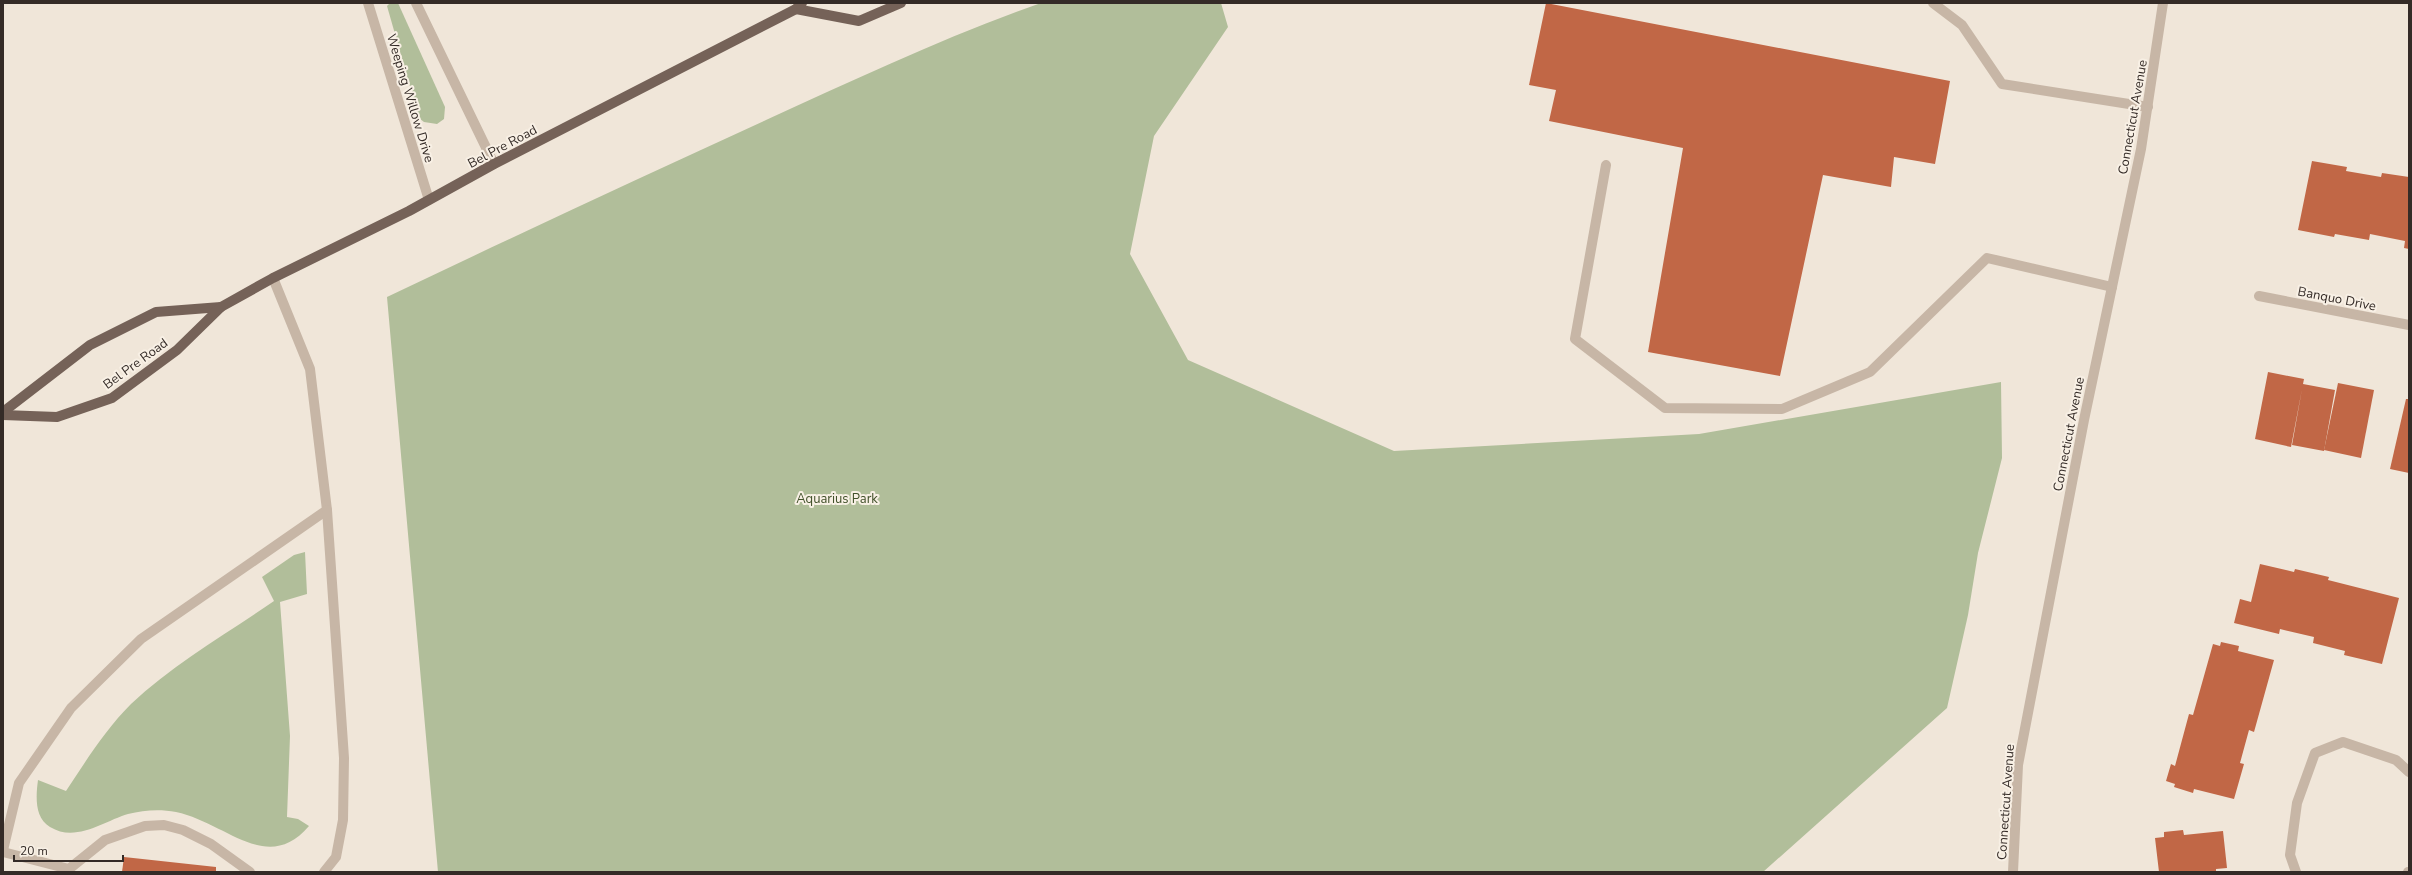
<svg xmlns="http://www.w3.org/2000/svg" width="2412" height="875" font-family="'Nunito Sans',sans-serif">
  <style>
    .green { fill: #b1be9a }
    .building { fill: #c16746 }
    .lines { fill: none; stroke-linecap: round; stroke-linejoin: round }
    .minor { stroke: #c7b6a6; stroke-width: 10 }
    .major { stroke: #756258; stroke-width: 10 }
    .labels { text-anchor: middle; stroke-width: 4; stroke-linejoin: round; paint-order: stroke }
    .street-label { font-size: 13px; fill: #342b27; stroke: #f8f0e5 }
    .park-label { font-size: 13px; fill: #42512b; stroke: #f8f0e5 }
  </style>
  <rect width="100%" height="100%" fill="#f0e6d9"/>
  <!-- green -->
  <g class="green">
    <polygon points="390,3 398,3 445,107 444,119 437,124 424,122 419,118 387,6"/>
    <path d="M1041 3H1221L1228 27 1154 136 1130 254 1188 360 1394 451 1699 434 2001 382 2002 458 1978 553 1968 615 1947 708 1763 872H438L387 297C513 237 639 178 766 120 856 79 947 36 1041 3Z"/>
    <path d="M305 552 307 594 280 602 290 736 287 817 298 819 309 826C267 875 227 823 176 812 160 809 144 810 128 814 104 821 76 843 50 827 34 818 36 795 38 780L66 791C86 761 105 730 131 704 173 664 226 634 274 601L262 577 294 555Z"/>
  </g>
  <!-- building -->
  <g class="building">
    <polygon points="1546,3 1950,81 1935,164 1894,157 1891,187 1823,175 1780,376 1648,352 1683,148 1549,121 1556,90 1529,85"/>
    <polygon points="2312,161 2347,167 2346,171 2381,177 2382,173 2409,177 2409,249 2404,248 2405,241 2370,234 2369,240 2335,234 2334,237 2298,230"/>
    <polygon points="2268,372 2304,379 2303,384 2335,390 2324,451 2292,445 2302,389 2291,447 2255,439"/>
    <polygon points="2338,383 2374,390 2361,458 2324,450"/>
    <polygon points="2406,399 2409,399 2409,473 2390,469"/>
    <polygon points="2260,564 2294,572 2295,569 2329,577 2328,580 2399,598 2382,664 2344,655 2345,651 2313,643 2314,637 2280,629 2279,634 2234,623 2240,599 2251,602"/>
    <polygon points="2221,642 2239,646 2238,651 2274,660 2254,732 2249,730 2240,763 2244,764 2234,799 2194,789 2193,793 2174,787 2175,784 2166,781 2171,764 2175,766 2189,714 2193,715 2213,644 2220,646"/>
    <polygon points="2183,830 2184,835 2223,831 2227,868 2216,869 2216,872 2159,872 2155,838 2164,837 2164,832"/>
    <polygon points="124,857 216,867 216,872 122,872"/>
  </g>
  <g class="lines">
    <!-- minor -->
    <g class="minor">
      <polyline points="368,3 429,200"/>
      <polyline points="416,3 494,164"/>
      <polyline points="1933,3 1962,25 2002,84 2148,107"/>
      <polyline points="1606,165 1575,339 1665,408 1782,409 1870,372 1987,258 2112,287"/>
      <polyline points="2259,296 2409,325"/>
      <polyline points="3,850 19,783 71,708 141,639 327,510 310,369 273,278"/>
      <polyline points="3,852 69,869 105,840 145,826 164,825 183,830 211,844 250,872"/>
      <polyline points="324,872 336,857 343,820 344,758 327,510"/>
      <polyline points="2013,872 2018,765 2084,420 2141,149 2163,3"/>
      <polyline points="2296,872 2290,855 2297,803 2315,753 2343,742 2396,760 2409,772"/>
      <polyline points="2408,872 2409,872"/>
    </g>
    <!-- major -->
    <g class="major">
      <polyline points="796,9 859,21 901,3"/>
      <polyline points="3,412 90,345 156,312 221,307"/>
      <polyline points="3,415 57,417 112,398 177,350 221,307 273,278 409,211 494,164 796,9 802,3"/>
    </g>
  </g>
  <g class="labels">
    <!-- street labels -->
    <g class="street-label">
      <text transform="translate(411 98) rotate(73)" y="5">Weeping Willow Drive</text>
      <text transform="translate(2132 117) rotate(-80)" y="5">Connecticut Avenue</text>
      <text transform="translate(502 146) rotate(-28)" y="5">Bel Pre Road</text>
      <text transform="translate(2337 298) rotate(11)" y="5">Banquo Drive</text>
      <text transform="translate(135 363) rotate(-36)" y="5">Bel Pre Road</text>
      <text transform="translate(2068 434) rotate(-79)" y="5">Connecticut Avenue</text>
      <text transform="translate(2005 802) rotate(-86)" y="5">Connecticut Avenue</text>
    </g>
    <!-- park labels -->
    <g class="park-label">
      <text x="837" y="503">Aquarius Park</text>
    </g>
  </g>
  <!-- border -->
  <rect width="2412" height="875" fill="none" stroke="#342b27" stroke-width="8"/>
  <!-- scale -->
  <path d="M14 855v6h109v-6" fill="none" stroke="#342b27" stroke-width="2"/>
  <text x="20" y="855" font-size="12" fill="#342b27" stroke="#f8f0e5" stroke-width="3" paint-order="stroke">20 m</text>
</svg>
